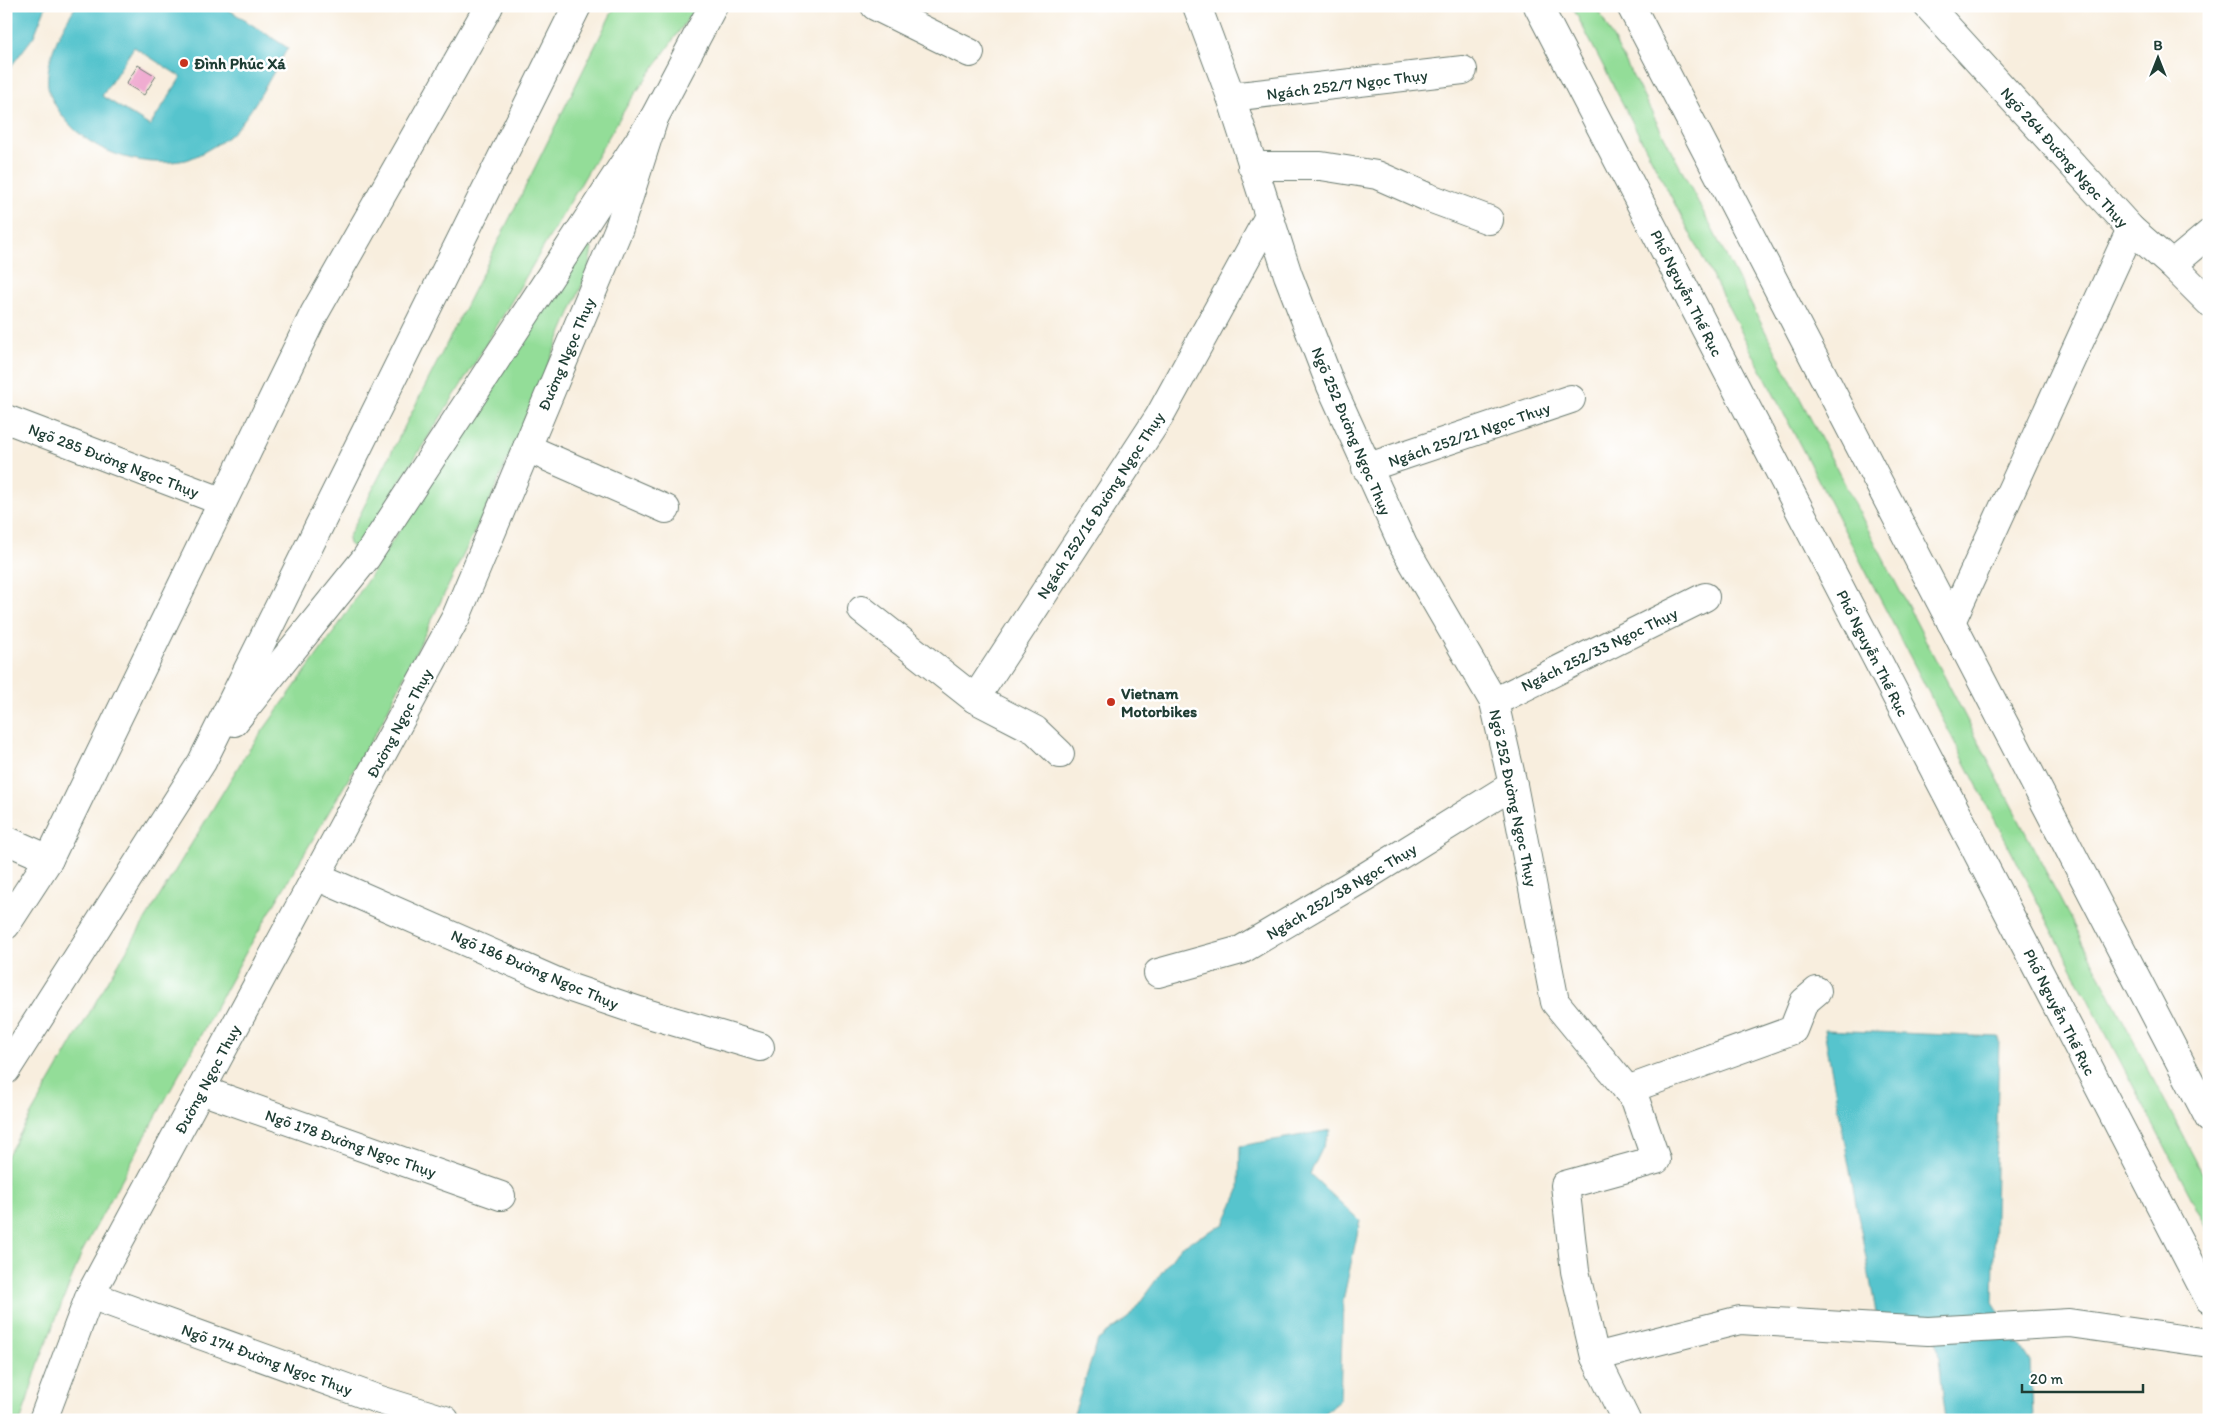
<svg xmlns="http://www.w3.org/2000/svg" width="2215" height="1426" font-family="Itim,sans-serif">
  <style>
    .green { fill: #93dd98; stroke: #598d66 }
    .water { fill: #57c4cd; stroke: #3b8080; fill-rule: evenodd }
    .building { fill: #f0acd1 }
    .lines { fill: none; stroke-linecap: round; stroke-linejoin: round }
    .minor-casing { stroke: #6b7b70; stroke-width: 30 }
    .major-casing { stroke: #6b7b70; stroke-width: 30 }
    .minor { stroke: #fff; stroke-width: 28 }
    .major { stroke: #fff; stroke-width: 28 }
    .poi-dot { fill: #c8321e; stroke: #fff; stroke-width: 2 }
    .labels { text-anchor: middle; stroke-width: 5; stroke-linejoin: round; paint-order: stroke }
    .poi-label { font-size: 16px; font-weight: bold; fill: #1f3d34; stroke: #fff; text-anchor: start }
    .street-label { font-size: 16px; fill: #1f3d34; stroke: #fff }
  </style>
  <rect width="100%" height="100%" fill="#fff"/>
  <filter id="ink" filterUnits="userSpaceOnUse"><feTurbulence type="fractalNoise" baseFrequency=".02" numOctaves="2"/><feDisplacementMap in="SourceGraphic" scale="10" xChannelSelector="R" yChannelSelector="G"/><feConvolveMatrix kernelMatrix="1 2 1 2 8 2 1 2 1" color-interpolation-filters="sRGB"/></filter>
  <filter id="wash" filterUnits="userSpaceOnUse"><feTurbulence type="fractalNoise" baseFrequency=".0096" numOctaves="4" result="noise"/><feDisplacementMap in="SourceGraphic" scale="20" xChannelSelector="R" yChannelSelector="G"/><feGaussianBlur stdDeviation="1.12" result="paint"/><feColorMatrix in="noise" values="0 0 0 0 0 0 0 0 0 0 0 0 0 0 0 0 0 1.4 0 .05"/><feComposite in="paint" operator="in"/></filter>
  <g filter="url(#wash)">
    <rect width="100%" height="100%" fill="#f8eede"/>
    <!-- green -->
    <g class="green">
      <polygon points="615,6 697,6 628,104 475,363 361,543 353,547 349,544 348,538 483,272"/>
      <polygon points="1572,6 1589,6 1600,13 2209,1186 2209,1232"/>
      <polygon points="582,245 589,245 592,249 588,271 491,498 382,722 245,954 82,1252 39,1362 21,1420 6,1420 6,1158 102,991 246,754 336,629"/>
    </g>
    <!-- water -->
    <g class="water">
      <polygon points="6,6 46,6 34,36 6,73"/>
      <path d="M76 6H223L288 48C272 73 251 117 229 136 222 142 195 158 186 160 140 169 85 151 59 111 55 105 49 95 48 87 45 59 61 29 76 6ZM134 47 181 77 150 126 102 96Z"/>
      <polygon points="1824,1030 1999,1037 1993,1302 2031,1362 2033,1420 1946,1420 1934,1317 1877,1318"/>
      <polygon points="1331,1130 1310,1174 1360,1221 1343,1301 1340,1400 1316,1420 1072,1420 1098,1340 1129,1317 1180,1247 1224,1224 1239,1190 1240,1146"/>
    </g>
    <g id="blocks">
      <!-- building -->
      <polygon class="building" points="138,65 156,76 144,95 126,84"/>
    </g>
  </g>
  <g filter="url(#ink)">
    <use href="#blocks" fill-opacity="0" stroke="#6b7b70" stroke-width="1"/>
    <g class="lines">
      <!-- minor casing -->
      <g class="minor-casing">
        <g id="minor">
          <polyline points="875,6 970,53"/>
          <polyline points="1197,6 1231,97 1288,275 1331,386 1403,545 1494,702 1513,785 1555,1002 1635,1099 1656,1160 1565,1185 1575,1271 1595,1357 1626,1420"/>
          <polyline points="1928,6 2131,229 2172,265 2209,302"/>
          <polyline points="1231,97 1463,70"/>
          <polyline points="1252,166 1321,166 1377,175 1427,197 1489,220"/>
          <polyline points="2172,265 2209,234"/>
          <polyline points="6,419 221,501"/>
          <polyline points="527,448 666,509"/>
          <polyline points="1366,468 1571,399"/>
          <polyline points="862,610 975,699"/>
          <polyline points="1951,622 2131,229"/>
          <polyline points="1494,702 1705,597"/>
          <polyline points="1060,754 1035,730 975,699 1159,417 1268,218"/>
          <polyline points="6,840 49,859"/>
          <polyline points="316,876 571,988 639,1011 760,1047"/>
          <polyline points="6,925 49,859 314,314 489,6"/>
          <polyline points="1158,973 1241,950 1368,875 1513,785"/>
          <polyline points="201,1090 501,1196"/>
          <polyline points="1627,1090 1793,1030 1804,1002 1817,991"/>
          <polyline points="90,1295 380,1400 445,1420"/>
          <polyline points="1595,1357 1740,1320 1928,1331 2069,1323 2209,1343"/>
          <polyline points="43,1420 90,1295 456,617 619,228 654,118 713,6"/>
        </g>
      </g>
      <!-- major casing -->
      <g class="major-casing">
        <g id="major">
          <polyline points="1538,6 2209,1299"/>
          <polyline points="1631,6 2209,1118"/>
          <polyline points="234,722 366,558 654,118"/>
          <polyline points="6,1070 202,762 577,6"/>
        </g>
      </g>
      <!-- minor -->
      <use href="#minor" class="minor"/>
      <!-- major -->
      <use href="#major" class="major"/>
    </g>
  </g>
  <!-- markers -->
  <g class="poi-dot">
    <circle cx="184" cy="63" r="5"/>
    <circle cx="1111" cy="702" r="5"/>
  </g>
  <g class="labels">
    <!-- poi labels -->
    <g class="poi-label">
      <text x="194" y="69">Đình Phúc Xá</text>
      <text x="1121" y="699">Vietnam<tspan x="1121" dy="18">Motorbikes</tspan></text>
    </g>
    <!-- street labels -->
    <g class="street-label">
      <text transform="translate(1347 84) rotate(-7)" y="6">Ngách 252/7 Ngọc Thụy</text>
      <text transform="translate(2065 157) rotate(48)" y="6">Ngõ 264 Đường Ngọc Thụy</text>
      <text transform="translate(1687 293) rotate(63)" y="6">Phố Nguyễn Thế Rục</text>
      <text transform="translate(566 354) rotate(-67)" y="6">Đường Ngọc Thụy</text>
      <text transform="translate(1352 431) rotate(67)" y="6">Ngõ 252 Đường Ngọc Thụy</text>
      <text transform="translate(1469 434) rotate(-19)" y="6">Ngách 252/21 Ngọc Thụy</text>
      <text transform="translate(114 460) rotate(21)" y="6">Ngõ 285 Đường Ngọc Thụy</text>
      <text transform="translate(1100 505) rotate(-57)" y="6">Ngách 252/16 Đường Ngọc Thụy</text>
      <text transform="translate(1599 649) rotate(-26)" y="6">Ngách 252/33 Ngọc Thụy</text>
      <text transform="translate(1873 653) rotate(63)" y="6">Phố Nguyễn Thế Rục</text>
      <text transform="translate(399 723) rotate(-62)" y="6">Đường Ngọc Thụy</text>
      <text transform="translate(1514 798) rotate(78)" y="6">Ngõ 252 Đường Ngọc Thụy</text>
      <text transform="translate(1341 891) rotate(-31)" y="6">Ngách 252/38 Ngọc Thụy</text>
      <text transform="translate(535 969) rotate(23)" y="6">Ngõ 186 Đường Ngọc Thụy</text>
      <text transform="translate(2060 1012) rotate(63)" y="6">Phố Nguyễn Thế Rục</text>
      <text transform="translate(207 1079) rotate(-62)" y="6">Đường Ngọc Thụy</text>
      <text transform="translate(351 1143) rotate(19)" y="6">Ngõ 178 Đường Ngọc Thụy</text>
      <text transform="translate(267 1359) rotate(20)" y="6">Ngõ 174 Đường Ngọc Thụy</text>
    </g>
  </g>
  <!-- margin -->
  <rect width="2215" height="1426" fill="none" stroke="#fff" stroke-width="25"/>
  <!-- north arrow -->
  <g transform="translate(2158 58)" stroke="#ffffff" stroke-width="4" paint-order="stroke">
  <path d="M0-4L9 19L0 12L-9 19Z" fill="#1f3d34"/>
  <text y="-8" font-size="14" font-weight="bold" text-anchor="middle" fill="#1f3d34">B</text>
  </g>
  <!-- scale -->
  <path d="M2022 1384v8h121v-8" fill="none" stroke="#1f3d34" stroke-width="2.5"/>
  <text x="2030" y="1384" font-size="15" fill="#1f3d34" stroke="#ffffff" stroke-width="4" paint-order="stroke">20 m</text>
</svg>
